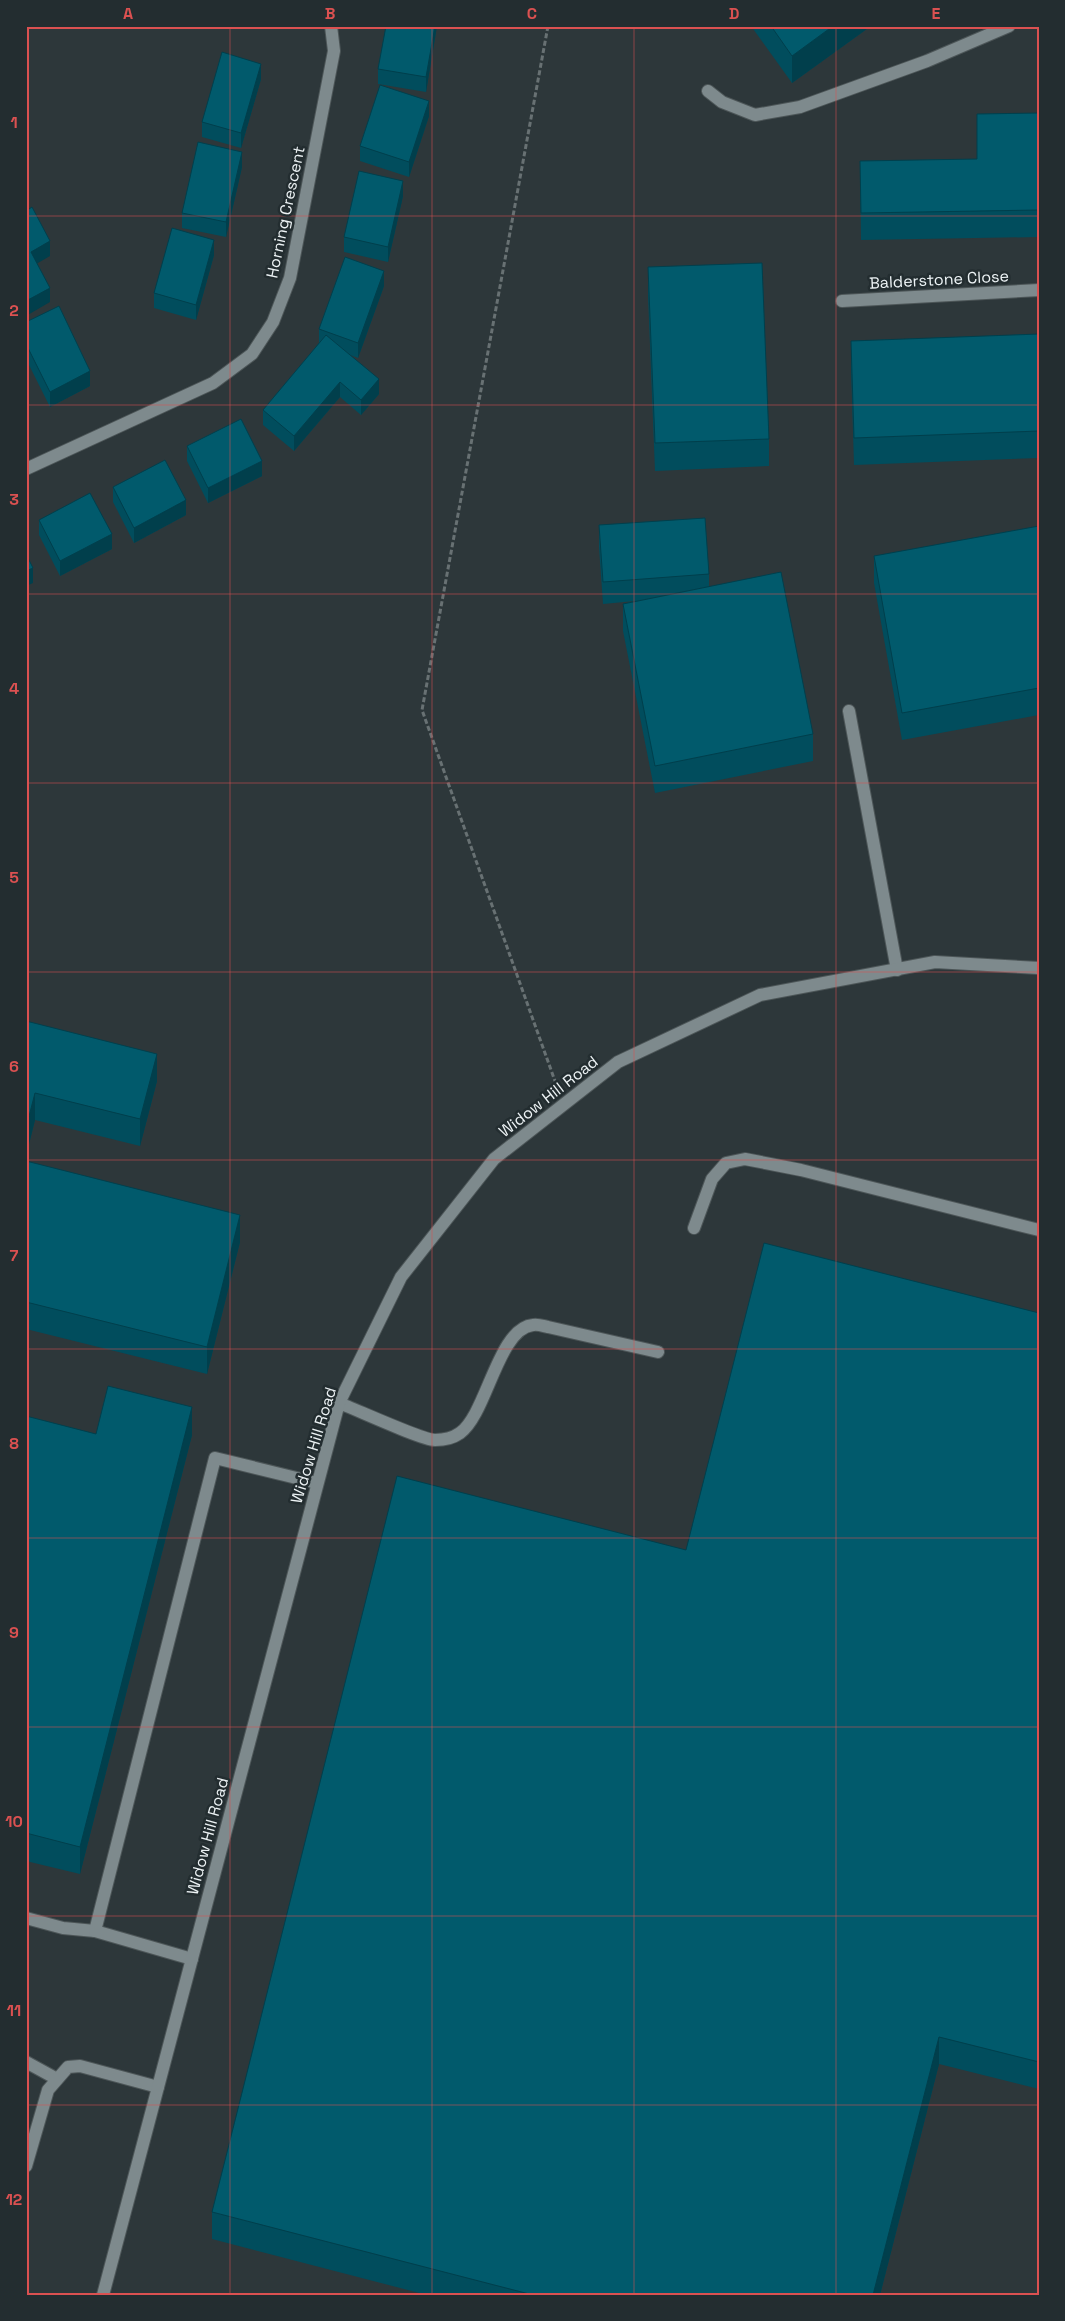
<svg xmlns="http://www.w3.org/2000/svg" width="1065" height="2321" font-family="'Space Grotesk',sans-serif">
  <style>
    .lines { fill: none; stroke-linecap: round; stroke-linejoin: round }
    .service-casing { stroke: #4d5658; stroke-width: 14 }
    .minor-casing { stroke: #4d5658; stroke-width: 14 }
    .path { stroke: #687173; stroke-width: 3; stroke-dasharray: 5 2.5; stroke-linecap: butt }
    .service { stroke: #7e8a8d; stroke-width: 12 }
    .minor { stroke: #7e8a8d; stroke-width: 12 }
    .wall { fill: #014d5d }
    .shaded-wall { fill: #013f4c }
    .building { fill: #015a6c; stroke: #013f4c }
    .grid { fill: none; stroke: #db5151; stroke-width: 1; stroke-opacity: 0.55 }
    .labels { text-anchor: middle; stroke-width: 5; stroke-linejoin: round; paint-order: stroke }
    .street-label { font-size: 16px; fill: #edf3f5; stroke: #232d30 }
    .neatline { fill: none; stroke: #db5151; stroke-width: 2 }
    .grid-label { font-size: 16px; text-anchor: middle; font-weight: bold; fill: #db5151 }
  </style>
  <rect width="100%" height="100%" fill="#2d373a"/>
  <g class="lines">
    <!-- service casing -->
    <g class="service-casing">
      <g id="service">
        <polyline points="708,91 722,102 755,115 800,107 927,61 1009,26"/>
        <polyline points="849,711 897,970"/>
        <polyline points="694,1228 712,1179 726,1163 745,1159 801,1170 1039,1230"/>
        <path d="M339 1403C355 1409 422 1440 435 1440 444 1440 453 1438 460 1433 487 1414 498 1328 533 1325 538 1324 543 1326 548 1327L658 1352"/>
        <polyline points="26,1918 63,1928 95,1931"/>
        <polyline points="192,1959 95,1931 215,1458 317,1483"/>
        <polyline points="26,2062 57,2079"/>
        <polyline points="26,2166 48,2090 68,2067 80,2066 158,2087"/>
      </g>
    </g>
    <!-- minor casing -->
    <g class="minor-casing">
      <g id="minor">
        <polyline points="842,301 1039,290"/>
        <polyline points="26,469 213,383 252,354 273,322 290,278 334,51 331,26"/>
        <polyline points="103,2295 339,1403 401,1277 494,1159 618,1062 760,995 935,962 1039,968"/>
      </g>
    </g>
    <!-- path -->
    <polyline class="path" points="548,26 422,710 555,1081"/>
    <!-- service -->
    <use href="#service" class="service"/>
    <!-- minor -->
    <use href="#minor" class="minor"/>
  </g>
  <!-- wall -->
  <g class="wall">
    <polygon points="386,26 437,26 426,92 378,84 378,69"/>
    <polygon points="751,26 871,26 792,83"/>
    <polygon points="261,79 241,148 202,137 202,122"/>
    <polygon points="1039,113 1039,237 861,240 860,161 977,159"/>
    <polygon points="429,116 409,177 360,161 360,146"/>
    <polygon points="242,167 226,237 182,228 182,213"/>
    <polygon points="403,196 388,262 344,252 344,237"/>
    <polygon points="214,255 196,320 154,308 154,293"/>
    <polygon points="648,267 769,439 769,466 655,471 648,295"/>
    <polygon points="384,286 358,358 350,355 379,394 361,415 340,397 294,451 263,425 263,410 319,343 319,329"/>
    <polygon points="26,322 90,386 50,407 26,359"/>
    <polygon points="1039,334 1039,458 854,465 851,368 851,341"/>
    <polygon points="187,446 262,476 208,503 187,461"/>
    <polygon points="113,487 186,515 134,543 113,502"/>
    <polygon points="39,520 112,549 60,576 39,535"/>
    <polygon points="599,525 709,574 709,586 813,734 813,761 655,793 623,631 623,604 635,601 603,604 599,547"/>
    <polygon points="1039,526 1039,715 902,740 874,583 874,556"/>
    <polygon points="26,1021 157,1081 140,1146 35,1120 26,1156"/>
    <polygon points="26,1161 240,1242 207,1374 26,1329"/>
    <polygon points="1039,1313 1039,2089 939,2064 880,2295 427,2295 212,2239 212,2212 686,1550"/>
    <polygon points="26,1416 96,1434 192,1435 80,1874 26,1861"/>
  </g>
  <!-- shaded-wall -->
  <g class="shaded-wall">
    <polygon points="435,26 437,26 426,92 426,77"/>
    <polygon points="833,26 871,26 792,83 792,56"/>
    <polygon points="261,64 261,79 241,148 241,133"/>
    <polygon points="429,101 429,116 409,177 409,162"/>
    <polygon points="242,152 242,167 226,237 226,222"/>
    <polygon points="403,181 403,196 388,262 388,247"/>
    <polygon points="214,240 214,255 196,320 196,305"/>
    <polygon points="50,241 50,256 31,267 31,252"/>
    <polygon points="384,271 384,286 358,358 358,343"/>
    <polygon points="50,288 50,302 26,316 26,301"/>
    <polygon points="90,371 90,386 50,407 50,392"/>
    <polygon points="379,379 379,394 361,415 361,400"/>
    <polygon points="340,382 340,397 294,451 294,436"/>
    <polygon points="262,461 262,476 208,503 208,488"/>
    <polygon points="186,500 186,515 134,543 134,528"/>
    <polygon points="112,534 112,549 60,576 60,561"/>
    <polygon points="33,568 33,583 26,586 26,571"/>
    <polygon points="157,1054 157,1081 140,1146 140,1119"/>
    <polygon points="35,1093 35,1120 26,1156 26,1128"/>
    <polygon points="240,1215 240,1242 207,1374 207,1347"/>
    <polygon points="192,1407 192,1435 80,1874 80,1847"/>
    <polygon points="939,2037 939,2064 880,2295 873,2295"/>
  </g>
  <!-- building -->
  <g class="building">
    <polygon points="386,26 435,26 426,77 378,69"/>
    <polygon points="771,26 833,26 792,56"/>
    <polygon points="222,52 261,64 241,133 202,122"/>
    <polygon points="380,85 429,101 409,162 360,146"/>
    <polygon points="1039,113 1039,210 861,213 860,161 977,159 977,114"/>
    <polygon points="198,142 242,152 226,222 182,213"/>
    <polygon points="359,171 403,181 388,247 344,237"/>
    <polygon points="32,207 50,241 31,252 50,288 26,301 26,211"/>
    <polygon points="172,228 214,240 196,305 154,293"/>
    <polygon points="345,257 384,271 358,343 319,329"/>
    <polygon points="762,263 769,439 655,443 648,267"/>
    <polygon points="59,306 90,371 50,392 26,344 26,322"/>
    <polygon points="1039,334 1039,431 854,438 851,341"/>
    <polygon points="326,335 379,379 361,400 340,382 294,436 263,410"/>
    <polygon points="241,419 262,461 208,488 187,446"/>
    <polygon points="165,460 186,500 134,528 113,487"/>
    <polygon points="90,493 112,534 60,561 39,520"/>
    <polygon points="705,518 709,574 603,582 599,525"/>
    <polygon points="1039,526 1039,688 902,713 874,556"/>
    <polygon points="26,554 33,568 26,571"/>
    <polygon points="781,572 813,734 655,766 623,604"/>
    <polygon points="26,1021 157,1054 140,1119 35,1093 26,1128"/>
    <polygon points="26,1161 240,1215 207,1347 26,1302"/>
    <polygon points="764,1243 1039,1313 1039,2062 939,2037 873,2295 533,2295 212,2212 397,1476 686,1550"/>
    <polygon points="108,1386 192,1407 80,1847 26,1833 26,1416 96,1434"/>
  </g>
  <!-- grid -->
  <path class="grid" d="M230 26V2295M432 26V2295M634 26V2295M836 26V2295M26 216H1039M26 405H1039M26 594H1039M26 783H1039M26 972H1039M26 1160H1039M26 1349H1039M26 1538H1039M26 1727H1039M26 1916H1039M26 2105H1039"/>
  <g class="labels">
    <!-- street labels -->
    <g class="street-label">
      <text transform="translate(285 212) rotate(-78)" y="6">Horning Crescent</text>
      <text transform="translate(939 279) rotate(-3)" y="6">Balderstone Close</text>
      <text transform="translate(548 1096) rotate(-38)" y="6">Widow Hill Road</text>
      <text transform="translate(313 1445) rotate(-73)" y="6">Widow Hill Road</text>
      <text transform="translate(207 1836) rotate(-75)" y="6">Widow Hill Road</text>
    </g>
  </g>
  <!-- border -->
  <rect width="1065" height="2321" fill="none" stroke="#232d30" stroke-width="55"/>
  <rect x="28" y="28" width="1010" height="2266" class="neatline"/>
  <g class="grid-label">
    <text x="128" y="19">A</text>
    <text x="330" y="19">B</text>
    <text x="532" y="19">C</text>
    <text x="734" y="19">D</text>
    <text x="936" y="19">E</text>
    <text x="14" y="128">1</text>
    <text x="14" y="316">2</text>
    <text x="14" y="505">3</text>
    <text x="14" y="694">4</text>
    <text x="14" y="883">5</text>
    <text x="14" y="1072">6</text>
    <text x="14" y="1261">7</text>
    <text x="14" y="1449">8</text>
    <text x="14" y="1638">9</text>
    <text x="14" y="1827">10</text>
    <text x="14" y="2016">11</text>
    <text x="14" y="2205">12</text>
  </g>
</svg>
